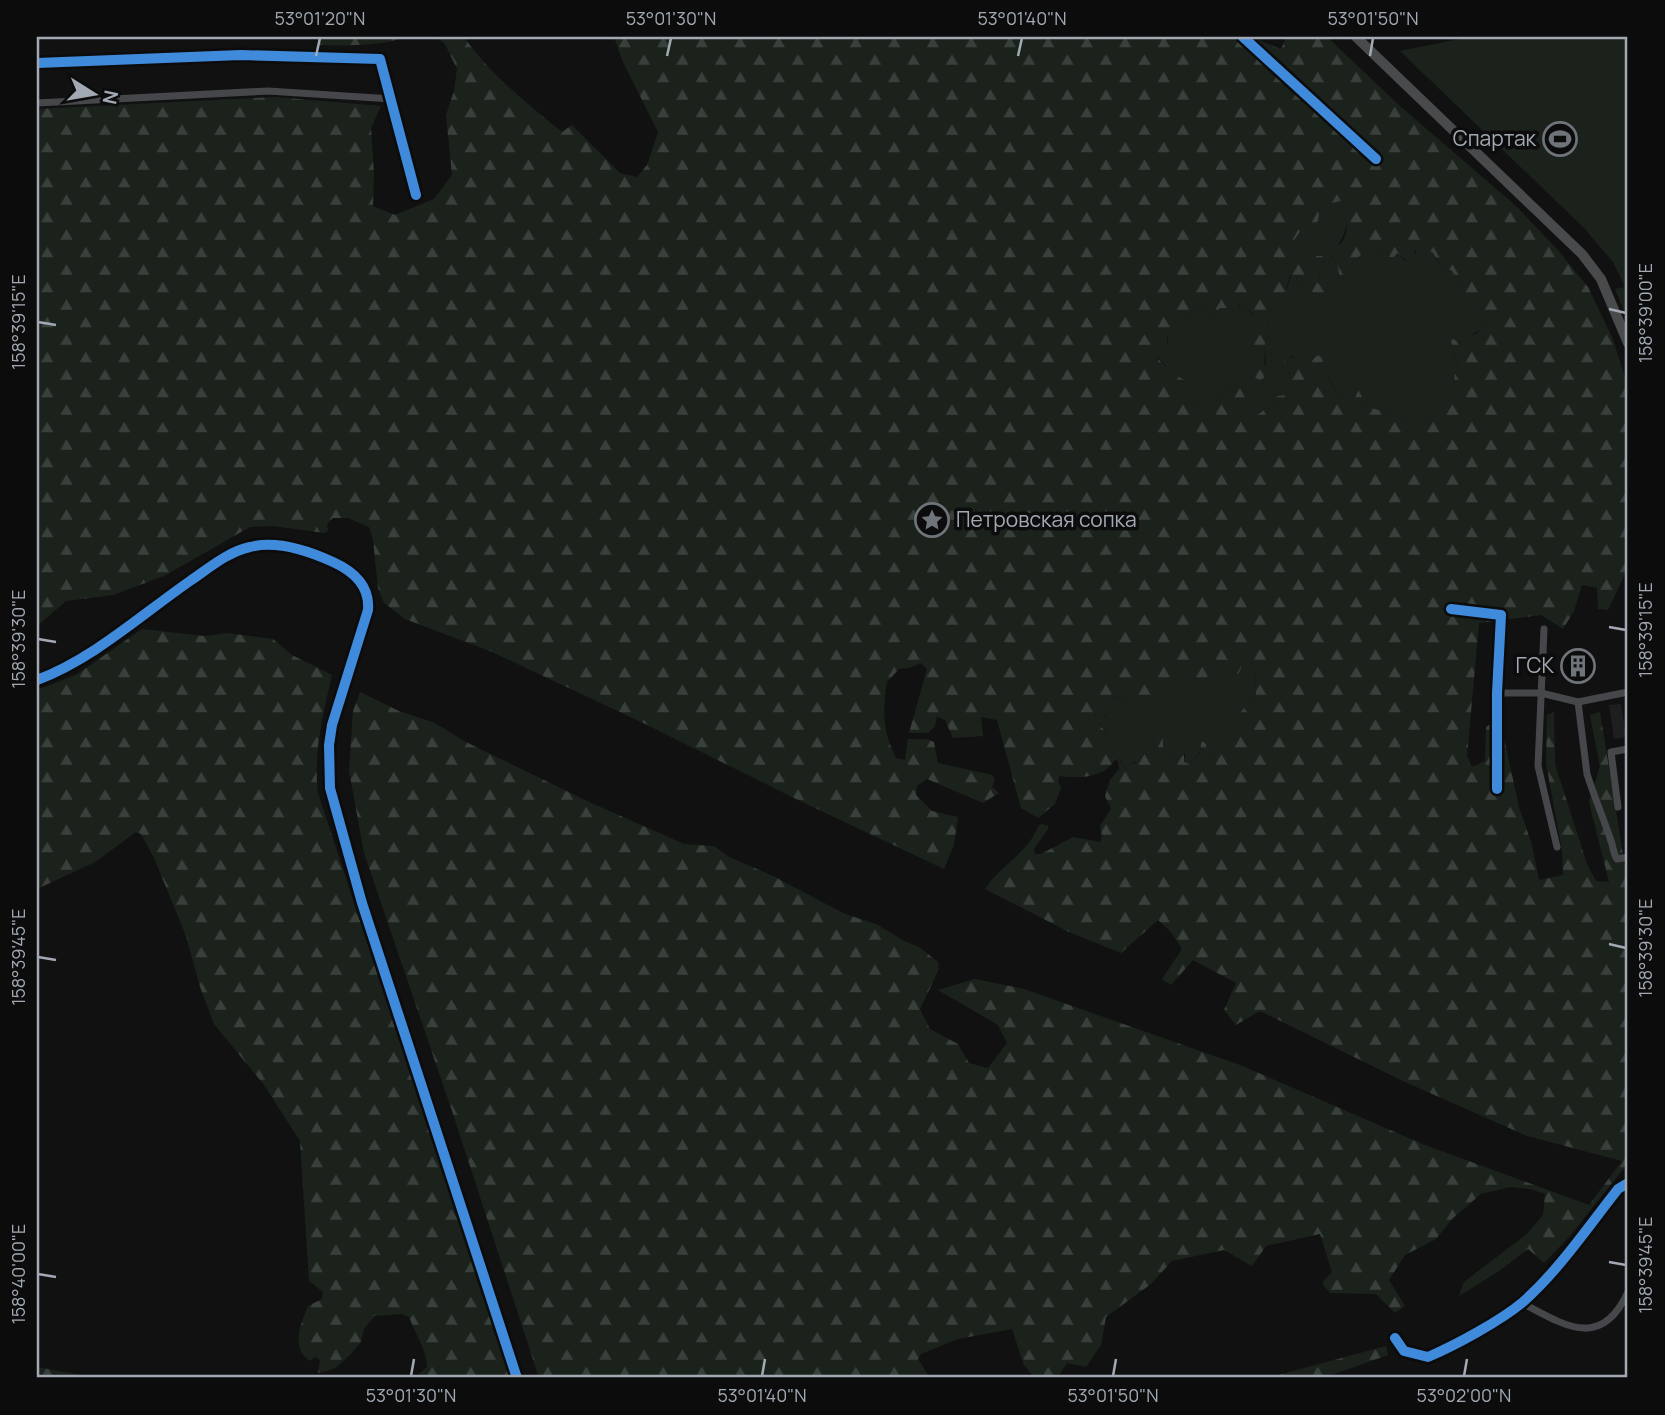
<svg xmlns="http://www.w3.org/2000/svg" width="1665" height="1415" font-family="Manrope,sans-serif">
  <style>
    .built { fill: #1e1e20 }
    .green { fill: #1b221c }
    .forest { fill: url(#forest-firs); fill-rule: evenodd }
    .lines { fill: none; stroke-linecap: round; stroke-linejoin: round }
    .street { stroke: #46474a; stroke-width: 7 }
    .secondary { stroke: #4a4b4e; stroke-width: 10 }
    .primary { stroke: #484a4c; stroke-width: 10 }
    .cycleway-casing { stroke: #0c0c0d; stroke-width: 15 }
    .cycleway { stroke: #408adc; stroke-width: 10 }
    .ticks { fill: none; stroke: #a2a9b3; stroke-width: 2.5 }
    .labels { text-anchor: middle; stroke-width: 7; stroke-linejoin: round; paint-order: stroke }
    .poi-label { font-size: 21px; fill: #a2a9b3; stroke: #0c0c0d; text-anchor: end }
    .neatline { fill: none; stroke: #a2a9b3; stroke-width: 2.5 }
    .ticks-label { font-size: 18px; text-anchor: middle; fill: #a2a9b3 }
  </style>
  <defs>
    <pattern id="forest-firs" width="22" height="20" patternUnits="userSpaceOnUse" patternTransform="scale(1.75)"><rect width="22" height="20" fill="#1b221c"/><path d="M5 1l3.5 6h-7zM16 11l3.5 6h-7z" fill="#393f3b"/></pattern>
  </defs>
  <rect width="100%" height="100%" fill="#111112"/>
  <!-- built -->
  <polygon class="built" points="1621,704 1626,737 1614,739 1609,705"/>
  <!-- green -->
  <g class="green">
    <polygon points="1470,37 1628,37 1628,322 1615,289 1625,287 1613,262 1584,228 1400,51"/>
    <path d="M1340 201 1343 202C1353 222 1343 241 1330 255L1338 266V276L1343 278 1349 273V266L1365 251 1376 254 1383 247 1390 257 1397 253 1406 261 1414 257 1417 248H1422L1433 253C1437 262 1441 270 1452 271 1456 277 1458 286 1463 292 1473 305 1494 309 1483 329L1474 333 1470 339 1452 345 1458 368C1453 375 1455 377 1454 385 1453 399 1439 415 1427 423L1401 420 1393 414 1361 405 1363 391 1360 388 1353 402C1335 403 1335 386 1327 373H1322L1319 364 1323 363 1322 359 1318 355 1310 361 1309 366 1300 368 1295 358 1291 356C1287 369 1291 383 1286 395L1277 396 1272 410 1264 409 1259 414 1246 419C1246 402 1248 401 1239 386L1229 385 1228 390 1216 401 1210 396 1200 409 1196 404 1192 384 1172 374 1157 356V353L1168 343V332L1180 328 1196 304 1201 305 1212 316 1220 308 1244 306 1256 318 1257 330 1252 375 1266 364 1265 347 1270 310 1287 288 1291 275 1296 276 1297 281 1321 298 1323 284H1318L1320 272 1317 265 1325 261 1318 255 1316 264 1308 265 1294 242 1305 223 1317 221 1320 206Z"/>
    <path d="M1252 663H1255L1256 695C1250 700 1215 744 1213 750 1212 753 1211 757 1209 760L1206 759V744L1203 741 1201 743 1200 752 1190 764 1184 762 1185 754H1182L1179 760 1172 759 1163 752V738L1158 735 1153 740 1155 752 1149 755 1144 754 1137 762H1133L1127 771 1121 760 1115 757 1107 732 1095 720 1096 712 1106 716 1108 697 1120 696 1132 705C1158 697 1168 693 1190 677H1195L1202 683 1213 669 1218 670 1224 677 1229 671 1238 674 1242 667H1248Z"/>
  </g>
  <!-- forest -->
  <g class="forest">
    <path d="M319 37H407C378 46 348 46 318 45Z"/>
    <path d="M436 37H464C491 75 526 103 562 132L572 125 620 173 637 177 647 165 658 132 623 62 614 37H1250L1281 49 1286 38 1285 37H1327L1400 106 1516 206 1557 249 1588 287 1612 337 1628 386V574H1625L1608 610 1598 609 1597 588 1582 585 1574 611 1563 629 1541 615 1479 623 1467 756 1472 767 1485 761 1486 727 1495 721 1503 733 1519 807 1532 845 1539 880 1563 875 1562 851 1546 763 1547 715 1554 712 1555 764 1587 864 1596 881 1609 882 1589 802 1600 766 1590 715 1600 712 1628 885V1163L1569 1237 1544 1263 1528 1249 1499 1271 1459 1296 1464 1282 1527 1234 1543 1215 1545 1194 1531 1189 1510 1187 1481 1194 1453 1218 1436 1239 1405 1255 1389 1280 1405 1306 1395 1313 1376 1294 1330 1293 1322 1283 1332 1272 1320 1234 1266 1246 1252 1266 1224 1250 1172 1261 1151 1284 1106 1317 1101 1345 1086 1367 1067 1363 1057 1378H1035L1024 1365 1012 1329 958 1339 921 1354 918 1359 930 1378H539L452 1111 364 853 349 771 353 711 360 692 399 711 435 723 464 741 587 801 684 844 714 846 729 857 773 876 845 914 876 924 904 941 919 947 938 962 939 969 920 1009 930 1029 958 1044 969 1063 988 1068 1007 1043 998 1025 938 990 975 979 1024 989 1240 1065 1425 1145 1589 1205 1622 1161 1527 1136 1403 1081 1260 1011 1236 1025 1224 1010 1236 983 1193 960 1171 985 1162 979 1182 949 1171 932 1158 920 1121 953 1069 932 985 889C1002 863 1026 856 1039 825L1042 824 1048 826V829L1034 849 1035 854H1041L1073 837 1100 842 1102 837 1100 826 1111 809 1105 796 1110 780 1119 769 1118 761 1115 760C1103 779 1078 778 1059 776L1058 781 1061 788 1055 804 1038 818 1021 808 997 720 981 717 983 736 953 738 945 720 937 716 935 726 928 733H909L927 669 921 663 909 668 899 669 887 682C882 710 883 733 896 758L905 760 908 739H927L934 742 938 763 992 775 995 780 992 787 999 793 983 803 927 779 917 786 916 795 932 811 958 817 954 845 944 869 796 799 639 721 490 651 405 619 384 603 378 588 373 540 369 527 348 518H333L327 524 328 531 325 533 273 526 250 527 164 576 113 595 66 601 37 626V109L275 97 381 106 371 128 374 174 373 206 395 215 434 199 452 175 446 115 454 91 457 69 445 44ZM1340 201 1343 202C1348 212 1349 232 1342 242 1338 246 1332 249 1329 253L1338 266 1339 278H1343L1349 273V266L1365 251 1376 254 1383 247 1387 256 1393 258 1397 253 1409 262 1414 260 1415 250 1422 248 1433 253 1442 268 1452 271C1456 277 1458 286 1463 292 1473 305 1494 309 1483 329 1475 334 1468 338 1460 343L1453 339 1451 341 1458 368C1453 375 1455 377 1454 385 1453 399 1439 415 1427 423L1401 420 1393 414 1361 405 1363 391 1360 387 1353 402C1335 402 1334 386 1327 373L1322 372 1319 364 1323 363 1322 358 1318 355 1309 362V366L1301 368 1295 358 1285 356 1284 363 1290 374 1283 381 1288 387 1286 395 1277 396 1272 410 1266 408 1259 414 1246 418 1248 403 1239 386 1229 385 1228 390 1216 401 1210 395 1199 408 1196 404 1193 384C1177 377 1167 370 1157 357V353L1167 345 1168 332 1180 328 1196 304 1201 305 1212 316 1220 308H1228L1234 313 1239 305C1263 314 1254 327 1253 345 1253 354 1252 365 1252 375L1259 380 1264 378 1265 347 1270 310 1285 292 1290 275 1296 276 1297 281 1322 299 1331 298 1335 293 1331 284H1318L1320 272 1318 265 1325 260 1322 256H1316V264L1308 265 1305 252 1300 251 1298 245 1294 241 1305 224 1313 225 1318 221 1320 206ZM1252 663H1255L1256 695C1250 700 1214 744 1213 750 1212 753 1211 757 1209 760L1206 759V744L1203 741 1201 743 1200 753 1190 764 1184 762V753L1178 760 1172 759 1163 752V738L1158 735 1153 740 1155 752 1149 755 1144 754 1137 762 1131 764 1127 771 1122 762 1116 757 1122 749 1095 720 1096 713 1103 716 1107 714 1108 697 1120 696 1132 705C1158 697 1168 694 1190 677H1195L1202 683 1214 669 1218 670 1223 678 1229 671 1238 674 1242 667H1248Z"/>
    <path d="M142 629 204 636 227 633 273 639 292 655 332 675C323 715 313 752 318 793L510 1378H414L427 1367C427 1349 415 1334 409 1317L401 1314 374 1316 364 1329 361 1342 349 1356 334 1369 318 1373 320 1360 315 1357 310 1361C290 1349 301 1322 308 1306L322 1299 323 1292 309 1281 300 1141 264 1085 214 1024 200 987 186 936 154 858 141 834 136 832 95 862 37 889V690L76 675Z"/>
    <polygon points="1386,1346 1388,1355 1323,1378 1267,1378"/>
    <polygon points="37,1367 98,1378 37,1378"/>
  </g>
  <g class="lines">
    <!-- street -->
    <g class="street">
      <polyline points="1243,37 1376,159"/>
      <polyline points="37,63 241,55 380,59 416,195"/>
      <polyline points="37,103 268,91 392,99"/>
      <polyline points="1451,609 1501,615 1497,693 1497,789"/>
      <polyline points="1544,629 1538,766 1557,847"/>
      <polyline points="1497,693 1541,693 1578,702 1628,692"/>
      <path d="M1578 702 1587 774C1594 796 1603 817 1610 838 1613 845 1613 853 1617 859L1628 857"/>
      <polyline points="1618,807 1611,752 1628,749"/>
      <path d="M1522 1303C1564 1325 1601 1351 1628 1292"/>
      <path d="M1395 1338 1404 1351 1428 1357C1456 1345 1500 1321 1523 1302 1559 1270 1588 1227 1618 1189L1628 1183"/>
    </g>
    <!-- secondary -->
    <path class="secondary" d="M37 680C93 659 141 615 190 581 208 569 227 552 250 547 276 540 309 551 333 562 353 571 370 586 368 610L332 725 329 745 330 788 362 903 517 1378"/>
    <!-- primary -->
    <polyline class="primary" points="1356,37 1582,254 1601,279 1628,343"/>
    <!-- cycleway casing -->
    <g class="cycleway-casing">
      <g id="cycleway">
        <polyline points="1243,37 1376,159"/>
        <polyline points="37,63 241,55 380,59 416,195"/>
        <polyline points="1451,609 1501,615 1497,693 1497,789"/>
        <path d="M37 680C93 659 141 615 190 581 208 569 227 552 250 547 276 540 309 551 333 562 353 571 370 586 368 610L332 725 329 745 330 788 362 903 517 1378"/>
        <path d="M1395 1338 1404 1351 1428 1357C1456 1345 1500 1321 1523 1302 1559 1270 1588 1227 1618 1189L1628 1183"/>
      </g>
    </g>
    <!-- cycleway -->
    <use href="#cycleway" class="cycleway"/>
  </g>
  <!-- ticks -->
  <path class="ticks" d="M316 56 320 38M667 56 671 38M1018 56 1022 38M1370 56 1373 38M1609 309 1626 313M38 322 56 325M1609 627 1626 630M38 639 56 642M1609 944 1626 948M38 957 56 960M1609 1262 1626 1265M38 1274 56 1277M411 1376 414 1359M762 1376 765 1359M1113 1376 1116 1359M1464 1376 1467 1359"/>
  <!-- icons -->
  <defs>
    <g id="stadium-ring" transform="scale(1.75)"><circle r="9.5" fill="#0c0c0d" stroke="#6f747b" stroke-width="1.5"/><path d="M0-5a6.5 5 0 1 0 0 10a6.5 5 0 1 0 0-10ZM-3.5-1.8h7v3.6h-7Z" fill="#6f747b"/></g>
    <g id="sight-ring" transform="scale(1.75)"><circle r="9.5" fill="#0c0c0d" stroke="#6f747b" stroke-width="1.5"/><path d="M0-6L1.8-2.2L6-1.7L2.9 1.2L3.7 5.4L0 3.3L-3.7 5.4L-2.9 1.2L-6-1.7L-1.8-2.2Z" fill="#6f747b"/></g>
    <g id="building-ring" transform="scale(1.75)"><circle r="9.5" fill="#0c0c0d" stroke="#6f747b" stroke-width="1.5"/><path d="M-4-6H4V6H1V3H-1V6H-4ZM-2.5-4.3h1.7v1.8h-1.7ZM.8-4.3h1.7v1.8H.8ZM-2.5-1h1.7V.8h-1.7ZM.8-1h1.7V.8H.8Z" fill="#6f747b"/></g>
  </defs>
  <g fill-rule="evenodd">
    <use href="#stadium-ring" x="1560" y="139"/>
    <use href="#sight-ring" x="932" y="520"/>
    <use href="#building-ring" x="1578" y="666"/>
  </g>
  <g class="labels">
    <!-- poi labels -->
    <g class="poi-label">
      <text x="1536" y="146">Спартак</text>
      <text x="956" y="527" text-anchor="start">Петровская сопка</text>
      <text x="1554" y="673">ГСК</text>
    </g>
  </g>
  <!-- border -->
  <rect width="1665" height="1415" fill="none" stroke="#0c0c0d" stroke-width="77"/>
  <!-- north arrow -->
  <g transform="translate(94 94) rotate(101)" stroke="#0c0c0d" stroke-width="5" paint-order="stroke">
  <path d="M0-5L12 26L0 18L-12 26Z" fill="#a2a9b3"/>
  <text y="-10" font-size="19" font-weight="bold" text-anchor="middle" fill="#a2a9b3">N</text>
  </g>
  <rect x="38" y="38" width="1588" height="1338" class="neatline"/>
  <g class="ticks-label">
    <text x="320" y="25">53°01'20"N</text>
    <text x="671" y="25">53°01'30"N</text>
    <text x="1022" y="25">53°01'40"N</text>
    <text x="1373" y="25">53°01'50"N</text>
    <text transform="translate(1646 313) rotate(-90)" y="6">158°39'00"E</text>
    <text transform="translate(19 322) rotate(-90)" y="6">158°39'15"E</text>
    <text transform="translate(1646 630) rotate(-90)" y="6">158°39'15"E</text>
    <text transform="translate(19 639) rotate(-90)" y="6">158°39'30"E</text>
    <text transform="translate(1646 948) rotate(-90)" y="6">158°39'30"E</text>
    <text transform="translate(19 957) rotate(-90)" y="6">158°39'45"E</text>
    <text transform="translate(1646 1265) rotate(-90)" y="6">158°39'45"E</text>
    <text transform="translate(19 1274) rotate(-90)" y="6">158°40'00"E</text>
    <text x="411" y="1402">53°01'30"N</text>
    <text x="762" y="1402">53°01'40"N</text>
    <text x="1113" y="1402">53°01'50"N</text>
    <text x="1464" y="1402">53°02'00"N</text>
  </g>
</svg>
